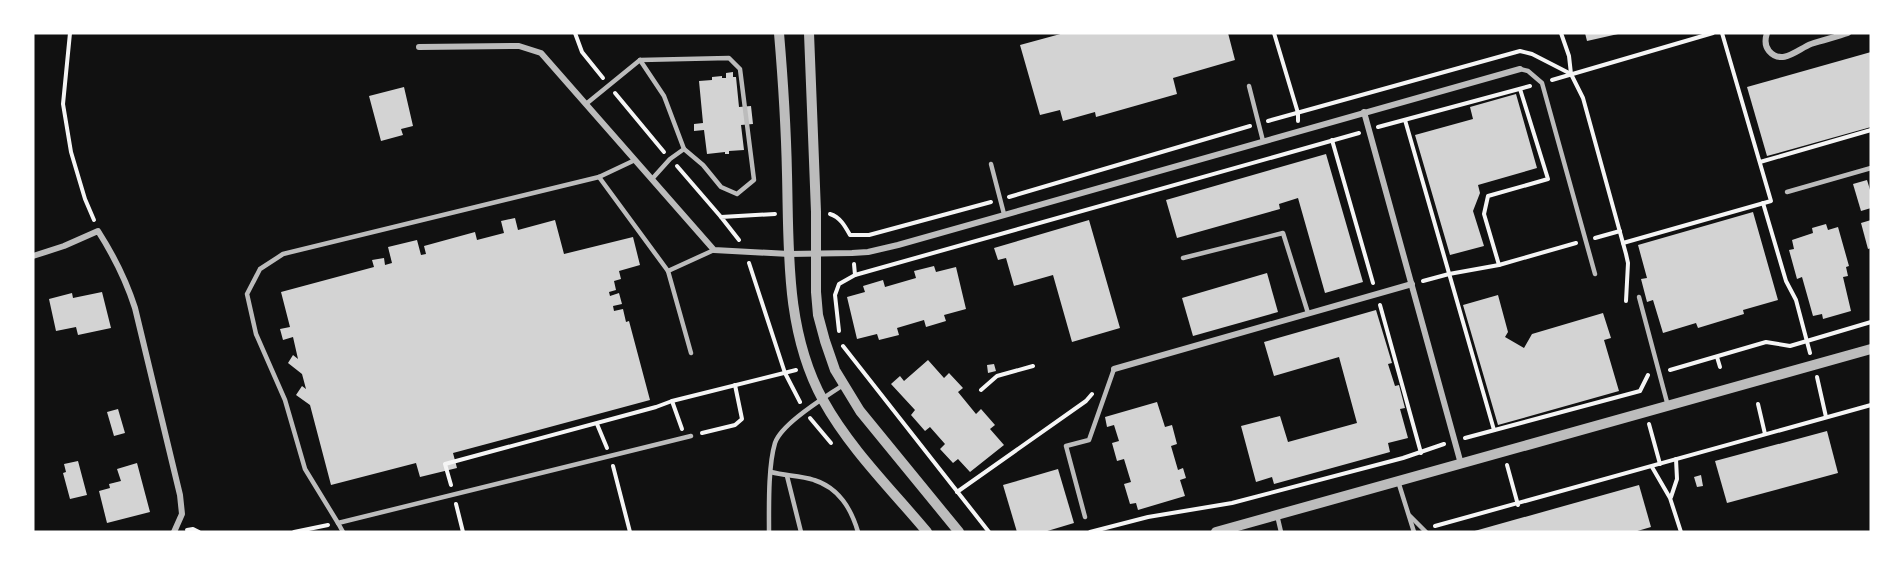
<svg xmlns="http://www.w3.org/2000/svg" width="1904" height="565" font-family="'Asap Condensed',sans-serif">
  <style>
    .building { fill: #d3d3d3 }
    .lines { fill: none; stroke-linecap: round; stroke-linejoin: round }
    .path { stroke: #f5f5f5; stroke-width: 4 }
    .service { stroke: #bcbcbc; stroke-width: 4.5 }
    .minor { stroke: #bcbcbc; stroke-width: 6 }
    .tertiary { stroke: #bcbcbc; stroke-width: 10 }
  </style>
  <rect width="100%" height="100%" fill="#111"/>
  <!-- building -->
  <g class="building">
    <polygon points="1064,33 1228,33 1235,60 1173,78 1177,94 1096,117 1095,112 1063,121 1060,110 1040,115 1020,45"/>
    <polygon points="1585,33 1617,33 1618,34 1587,41"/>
    <polygon points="1871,52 1871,127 1767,156 1747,87"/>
    <polygon points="733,72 733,77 736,77 739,107 751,106 753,124 741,125 744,150 729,151 729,154 725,154 725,152 707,154 704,130 694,131 694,124 703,123 699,81 712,80 712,77 722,76 722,78 726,78 726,73"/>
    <polygon points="404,87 413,126 401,129 403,135 381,141 369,96"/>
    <polygon points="1516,94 1537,168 1478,185 1480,193 1473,211 1484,246 1450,255 1415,135 1473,119 1470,107"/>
    <polygon points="1326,154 1363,282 1325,293 1298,198 1279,204 1280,209 1177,238 1166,200"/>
    <polygon points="1867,180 1871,193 1871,208 1861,211 1853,184"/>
    <polygon points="1753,212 1778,300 1743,310 1744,314 1698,328 1696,323 1663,333 1653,300 1647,302 1641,279 1647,278 1638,245"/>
    <polygon points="515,218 518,230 555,220 564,254 633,237 640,265 619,271 621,279 614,281 616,290 609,292 610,296 619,293 622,304 613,306 614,311 623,309 626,322 629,321 650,400 453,453 457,468 420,477 416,463 331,485 310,405 296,395 302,386 306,389 302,374 288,363 293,355 298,359 293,337 283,340 280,329 290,327 281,292 374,267 372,260 384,258 385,265 392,263 388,247 417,240 421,255 426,254 424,246 475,232 477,240 504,233 501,221"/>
    <polygon points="1089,220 1120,328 1072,342 1053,275 1014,286 1006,258 998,260 994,248"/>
    <polygon points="1871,220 1871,248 1868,249 1861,223"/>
    <polygon points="1826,224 1828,230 1838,227 1849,266 1846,267 1848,276 1843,277 1851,311 1823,319 1822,314 1813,316 1802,277 1797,279 1789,250 1794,249 1792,240 1813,233 1812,228"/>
    <polygon points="934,266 936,272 956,267 966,309 944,315 946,321 926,327 924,320 897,328 899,335 879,340 877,334 857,339 847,297 865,292 863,286 883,280 885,287 916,278 914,271"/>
    <polygon points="1267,273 1278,312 1193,336 1182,298"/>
    <polygon points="102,292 111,328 78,335 76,327 56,331 49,299 72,293 73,298"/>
    <polygon points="1498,295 1508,332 1505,337 1524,348 1532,334 1603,313 1611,338 1604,340 1619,391 1498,425 1463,305"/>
    <polygon points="1376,310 1392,363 1388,364 1395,386 1399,385 1405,408 1400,409 1408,438 1388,443 1390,452 1274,484 1272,477 1256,482 1241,426 1280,416 1288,442 1357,423 1339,357 1274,376 1264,342"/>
    <polygon points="928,360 944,378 949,373 963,388 958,392 976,414 981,409 995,425 990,429 1004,445 970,472 958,459 953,463 940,449 945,444 930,427 925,431 911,415 915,410 891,384 900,376 904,381"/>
    <polygon points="994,364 996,371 988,373 987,365"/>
    <polygon points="1157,402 1165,427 1172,425 1177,444 1171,446 1178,470 1183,468 1186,478 1180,480 1185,496 1138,510 1136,503 1130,504 1124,484 1131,482 1124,459 1117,461 1112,443 1119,441 1114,425 1107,427 1105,417"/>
    <polygon points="118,409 125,433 114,436 107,412"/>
    <polygon points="1827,431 1838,473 1727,503 1715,461"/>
    <polygon points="78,461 87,495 70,499 63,473 66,472 64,464"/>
    <polygon points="137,463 150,512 107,523 99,491 110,488 109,484 121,481 117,469"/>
    <polygon points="1058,469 1074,523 1044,532 1017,532 1003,485"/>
    <polygon points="1701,475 1703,486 1697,487 1694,477"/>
    <polygon points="1639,485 1651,527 1634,532 1471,532"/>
  </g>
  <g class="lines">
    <!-- path -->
    <g class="path">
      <polyline points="70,33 63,104 71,152 85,199 94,220"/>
      <polyline points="575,33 582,52 603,78"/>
      <polyline points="1274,33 1298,113 1298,121"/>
      <polyline points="1561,33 1569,56 1571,74 1583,98 1626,254 1628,263 1626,301"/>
      <polyline points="1552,80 1713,33"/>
      <polyline points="615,93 664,152"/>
      <polyline points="1405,120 1494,430"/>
      <polyline points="1268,121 1520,51 1532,54 1571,74"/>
      <polyline points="1378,127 1530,86"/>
      <polyline points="1332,140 1373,283"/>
      <polyline points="1760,162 1871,130"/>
      <polyline points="677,166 721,217"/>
      <polyline points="1009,197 1250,126"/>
      <polyline points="1763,203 1786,281 1796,300 1810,353"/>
      <path d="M830 214C840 217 845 226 850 235H869L991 202"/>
      <polyline points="1595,238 1620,231"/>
      <polyline points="739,240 721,217 775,214"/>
      <polyline points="1623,243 1771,201 1722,33"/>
      <polyline points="749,263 785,373 800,402"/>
      <polyline points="1499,265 1484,214 1488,196 1548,179 1520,89"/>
      <polyline points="855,275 1359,133"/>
      <polyline points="1423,281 1449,274 1499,265 1576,243"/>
      <polyline points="1380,305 1421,453"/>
      <polyline points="839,331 835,295 839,284 855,275 854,264"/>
      <polyline points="843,346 989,532"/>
      <polyline points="1717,357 1720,367"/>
      <polyline points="1670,370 1766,342 1790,346 1871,322"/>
      <polyline points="1817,377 1826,417"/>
      <polyline points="981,390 997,376 1033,366"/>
      <polyline points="672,401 682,429"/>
      <polyline points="1758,404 1765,434"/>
      <polyline points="810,418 831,443"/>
      <polyline points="597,424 607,448"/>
      <polyline points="1649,424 1660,464"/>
      <polyline points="702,433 735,425 742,419 735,385"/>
      <polyline points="1465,438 1640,391 1648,375"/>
      <polyline points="1507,465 1518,505"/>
      <polyline points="613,466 630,532"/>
      <polyline points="1652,467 1670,498 1681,532"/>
      <polyline points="451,485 445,464 656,407 672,401 796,370"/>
      <polyline points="957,492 1086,401 1092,394"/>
      <polyline points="1671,497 1677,479 1676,459"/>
      <polyline points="456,504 463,532"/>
      <polyline points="1435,526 1871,405"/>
      <polyline points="187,530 193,529 199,532"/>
      <polyline points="294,532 328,525"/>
      <polyline points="1090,532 1148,517 1232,503 1403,458 1444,444"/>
    </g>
    <!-- service -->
    <g class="service">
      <polyline points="640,60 729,58 740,69 754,180 737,194 721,187 703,165 684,149"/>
      <polyline points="1520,69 1528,71 1542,83 1595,274"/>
      <polyline points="1249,86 1263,141"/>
      <polyline points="586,104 640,60 664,96 684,149 670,159 652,179"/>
      <polyline points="991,164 1004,214"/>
      <polyline points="599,177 668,271 691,353"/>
      <polyline points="1787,192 1871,168"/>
      <polyline points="1183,258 1283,233 1308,313"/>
      <polyline points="668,271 714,250"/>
      <polyline points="1639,297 1668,406"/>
      <path d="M771 472C785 476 800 475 814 480 839 488 851 508 858 532"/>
      <polyline points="787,476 801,532"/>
      <polyline points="1398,481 1414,532"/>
      <polyline points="1277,515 1281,532"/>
      <polyline points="1410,516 1426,532"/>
      <polyline points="1085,517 1066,446 1089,440 1114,369"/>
      <polyline points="338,523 305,469 285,400 256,334 247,294 260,269 283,254 599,177 635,160"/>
      <polyline points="343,532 338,523 691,436"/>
      <path d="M769 532C769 507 768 466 775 443 782 423 826 397 843 385"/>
    </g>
    <!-- minor -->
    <g class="minor">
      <path d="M1767 33C1765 39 1764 45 1769 51 1782 66 1798 49 1811 44 1823 40 1836 37 1848 33"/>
      <polyline points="419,47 519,46 541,53 714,250 789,254 852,253 868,252 898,245 1520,69"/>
      <polyline points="1364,112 1461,464"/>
      <path d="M33 256 64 246 98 231C114 256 126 280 135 308L180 495 182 514 174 532"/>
      <polyline points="1114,369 1412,284"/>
    </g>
    <!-- tertiary -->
    <g class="tertiary">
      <path d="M779 33C783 80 786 127 787 174 789 250 785 331 823 400 850 449 892 490 927 532"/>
      <polyline points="809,33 816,212 816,292 818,315 825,341 835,370 860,411 959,532"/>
      <polyline points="1216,532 1871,349"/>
    </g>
  </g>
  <!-- border -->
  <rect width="1904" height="565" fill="none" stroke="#ffffff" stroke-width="69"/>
</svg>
